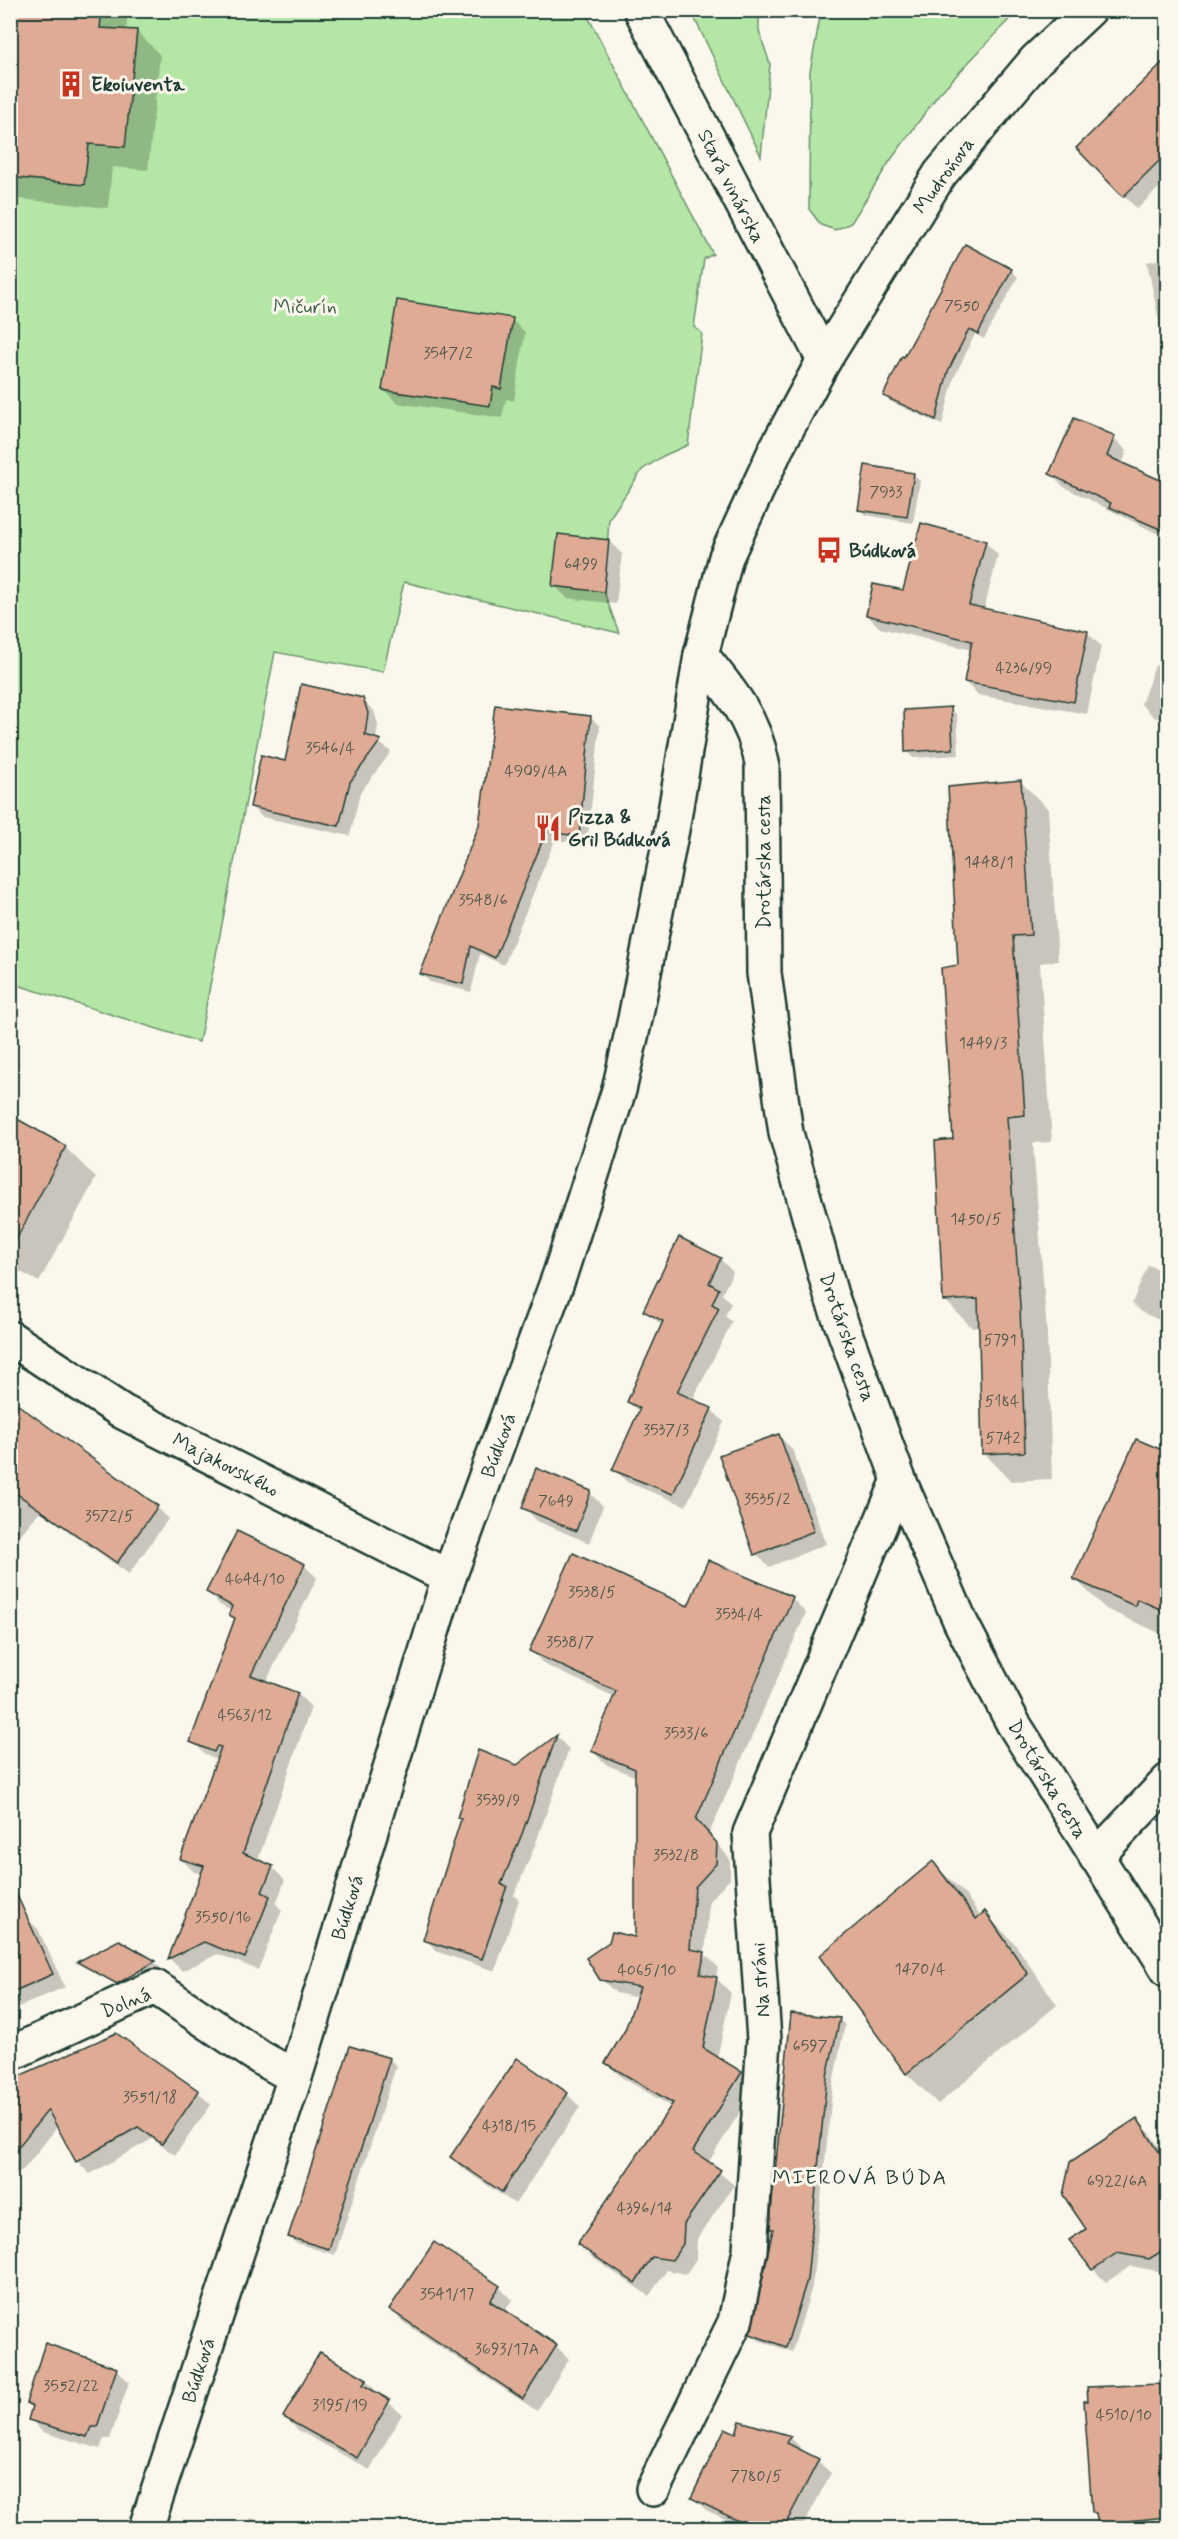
<svg xmlns="http://www.w3.org/2000/svg" width="1178" height="2539" font-family="Mynerve,sans-serif">
  <style>
    .green { fill: #b4e6a6; stroke: #6a926d; stroke-width: 1.5 }
    .shadow { fill: #0003 }
    .building { fill: #e0ab95; stroke: #1f3d34; stroke-width: 1.5 }
    .lines { fill: none; stroke-linecap: round; stroke-linejoin: round }
    .minor-casing { stroke: #1f3d34; stroke-width: 38 }
    .minor { stroke: #fbf7ec; stroke-width: 33 }
    .labels { text-anchor: middle; stroke-width: 6; stroke-linejoin: round; paint-order: stroke }
    .number-label { font-size: 16px; fill: #4f584c }
    .poi-label { font-size: 20px; font-weight: bold; fill: #1f3d34; stroke: #fbf7ec; text-anchor: start }
    .street-label { font-size: 20px; fill: #1f3d34; stroke: #fbf7ec }
    .park-label { font-size: 20px; fill: #3d5f4b; stroke: #fbf7ec }
    .neighbourhood-label { font-size: 21px; letter-spacing: 1.5px; fill: #1f3d34; stroke: #fbf7ec }
  </style>
  <rect width="100%" height="100%" fill="#fbf7ec"/>
  <filter id="ink" filterUnits="userSpaceOnUse"><feTurbulence type="fractalNoise" baseFrequency=".0167" numOctaves="2"/><feDisplacementMap in="SourceGraphic" scale="12" xChannelSelector="R" yChannelSelector="G"/><feConvolveMatrix kernelMatrix="1 2 1 2 8 2 1 2 1" color-interpolation-filters="sRGB"/></filter>
  <g filter="url(#ink)">
    <!-- green -->
    <g class="green">
      <polygon points="11,11 585,11 713,254 704,259 694,327 702,333 688,445 663,456 642,470 609,519 604,592 619,633 404,582 383,672 275,652 199,1042 11,983"/>
      <polygon points="691,11 759,11 759,31 770,64 761,156"/>
      <polygon points="821,11 1017,11 938,95 890,161 851,223 835,230 821,225 809,209 810,72"/>
    </g>
    <!-- shadow -->
    <g class="shadow">
      <polygon points="10,10 128,10 126,31 137,31 160,55 148,170 112,167 108,208 10,198"/>
      <polygon points="1156,71 1168,83 1168,179 1137,209 1078,148"/>
      <polygon points="965,246 1011,270 1018,277 984,339 975,334 954,378 942,425 891,402 885,396"/>
      <polygon points="1168,258 1168,342 1162,336 1147,262"/>
      <polygon points="512,320 525,332 514,401 506,399 502,418 397,403 384,390"/>
      <polygon points="1074,420 1114,438 1127,451 1122,464 1168,485 1168,539 1064,487 1051,474"/>
      <polygon points="914,475 920,481 913,523 866,515 860,509"/>
      <polygon points="609,541 622,554 616,604 567,598 554,585"/>
      <polygon points="985,542 998,555 984,610 1088,633 1101,646 1087,714 978,695 965,682 972,650 880,628 867,615"/>
      <polygon points="1168,656 1168,722 1154,717 1141,704 1155,665 1163,667"/>
      <polygon points="363,700 374,711 378,724 376,740 391,752 360,793 350,836 262,817 251,807 286,763"/>
      <polygon points="950,709 957,715 959,755 913,758 907,752"/>
      <polygon points="591,718 600,726 587,844 555,840 504,965 480,954 471,992 430,982 421,974"/>
      <polygon points="1021,782 1048,809 1058,961 1040,963 1052,1142 1033,1143 1047,1334 1052,1479 1011,1481 984,1453 981,1327 972,1328 945,1300 955,1140 960,967"/>
      <polygon points="10,1117 65,1147 96,1178 39,1282 10,1266"/>
      <polygon points="720,1259 733,1272 722,1294 731,1303 725,1316 732,1322 692,1401 711,1409 724,1422 686,1506 627,1482 614,1469 639,1412 629,1402 663,1326 645,1311"/>
      <polygon points="1148,1265 1168,1273 1168,1324 1141,1312 1132,1303"/>
      <polygon points="10,1424 157,1507 168,1519 129,1574 40,1511 16,1540 10,1536"/>
      <polygon points="779,1436 792,1449 826,1544 769,1567 756,1554 721,1456"/>
      <polygon points="1137,1441 1168,1454 1166,1636 1106,1609 1075,1579"/>
      <polygon points="590,1493 603,1506 589,1543 537,1521 524,1507"/>
      <polygon points="304,1565 317,1578 266,1682 298,1694 311,1707 258,1860 272,1867 285,1880 276,1904 282,1910 258,1970 218,1954 182,1971 169,1958 202,1874 194,1872 181,1859 218,1760 205,1754 192,1741 236,1620 230,1615 232,1611 220,1605 208,1592"/>
      <polygon points="792,1598 806,1613 709,1834 730,1859 730,1879 709,1901 705,1954 718,1967 716,1978 731,1993 717,2059 741,2074 755,2088 708,2163 734,2185 697,2239 696,2259 686,2274 667,2270 649,2296 593,2258 579,2244 672,2107 621,2077 606,2063 626,2030 638,1998 616,1993 601,1979 636,1939 637,1777 607,1765 592,1751 615,1697 545,1665 531,1651 689,1608"/>
      <polygon points="557,1737 569,1749 534,1848 514,1895 519,1900 495,1971 438,1952 425,1939 462,1821 459,1818 517,1767"/>
      <polygon points="933,1863 964,1893 981,1917 985,1913 1015,1944 1057,2005 938,2104 907,2074 821,1956"/>
      <polygon points="25,1916 38,1929 65,1987 10,2011 10,1923"/>
      <polygon points="119,1942 155,1963 161,1968 124,1989 80,1962"/>
      <polygon points="839,2019 845,2025 833,2083 812,2287 792,2352 758,2340 752,2334 775,2231 772,2228"/>
      <polygon points="116,2034 198,2092 211,2105 175,2155 152,2139 90,2174 77,2161 58,2126 24,2169 15,2174 10,2184 10,2076 15,2080"/>
      <polygon points="390,2059 396,2066 335,2255 296,2243 289,2237"/>
      <polygon points="567,2094 580,2107 515,2204 465,2170 452,2157"/>
      <polygon points="1137,2120 1150,2133 1168,2160 1168,2273 1131,2266 1106,2282 1093,2269 1088,2230"/>
      <polygon points="499,2287 512,2300 504,2312 556,2346 569,2359 537,2411 403,2322 391,2309"/>
      <polygon points="116,2369 129,2382 110,2439 104,2439 100,2449 43,2432 30,2419 33,2408 27,2403"/>
      <polygon points="366,2380 378,2394 402,2414 370,2470 298,2430 285,2417"/>
      <polygon points="1161,2385 1168,2392 1168,2481 1145,2484 1149,2528 1105,2528 1094,2512"/>
      <polygon points="737,2435 790,2437 803,2450 802,2452 818,2461 831,2473 802,2528 744,2528 706,2510 693,2497"/>
      <polygon points="251,2518 280,2528 247,2528"/>
    </g>
    <!-- building -->
    <g class="building">
      <polygon points="10,10 102,10 100,28 137,30 125,147 89,144 84,185 10,177"/>
      <polygon points="1167,58 1167,153 1123,197 1076,148"/>
      <polygon points="965,244 1012,269 978,334 969,329 948,371 936,420 883,396 902,356 904,357"/>
      <polygon points="397,300 513,318 501,389 493,387 490,406 382,390"/>
      <polygon points="1074,418 1115,436 1107,456 1167,483 1167,532 1109,507 1111,503 1049,474"/>
      <polygon points="865,465 914,473 907,517 858,510"/>
      <polygon points="921,523 986,541 969,605 1088,631 1074,702 964,682 972,641 866,615 873,584 903,590"/>
      <polygon points="558,534 609,540 604,592 552,586"/>
      <polygon points="301,684 363,698 368,713 365,735 381,740 350,782 339,826 250,807 261,755 285,761"/>
      <polygon points="495,705 591,716 579,836 546,832 495,958 471,946 463,984 420,974 479,825"/>
      <polygon points="951,707 953,749 905,752 904,710"/>
      <polygon points="1021,780 1031,935 1013,936 1025,1115 1007,1117 1020,1306 1025,1452 982,1454 978,1299 943,1301 935,1141 953,1139 941,968 958,965 948,787"/>
      <polygon points="10,1115 66,1146 10,1251"/>
      <polygon points="679,1237 721,1258 709,1283 719,1289 712,1304 719,1308 677,1392 712,1408 673,1494 612,1470 640,1408 627,1402 663,1321 643,1311"/>
      <polygon points="10,1399 158,1506 117,1563 10,1489"/>
      <polygon points="779,1434 814,1531 754,1555 719,1455"/>
      <polygon points="1136,1439 1167,1452 1167,1612 1137,1599 1135,1606 1073,1579"/>
      <polygon points="536,1468 591,1491 576,1531 522,1508"/>
      <polygon points="237,1531 305,1564 251,1675 298,1693 243,1853 273,1866 262,1892 270,1896 245,1958 204,1942 168,1959 204,1866 180,1859 221,1747 217,1746 214,1752 190,1742 235,1618 229,1615 232,1606 206,1592"/>
      <polygon points="573,1553 688,1606 708,1560 793,1597 696,1819 717,1843 716,1864 695,1887 690,1949 705,1952 700,1974 717,1977 703,2048 742,2072 693,2151 721,2170 684,2224 683,2244 672,2260 652,2257 635,2283 577,2244 673,2103 605,2063 625,2030 640,1987 600,1980 586,1958 609,1942 612,1932 635,1937 635,1769 591,1751 616,1691 529,1651"/>
      <polygon points="557,1735 522,1834 501,1884 507,1886 482,1959 423,1940 461,1819 457,1818 478,1750 517,1765"/>
      <polygon points="933,1861 976,1919 985,1911 1028,1974 906,2074 819,1956"/>
      <polygon points="10,1880 53,1974 10,1993"/>
      <polygon points="119,1940 156,1961 117,1984 77,1962"/>
      <polygon points="791,2013 840,2018 827,2076 807,2280 786,2347 750,2334 773,2229 770,2229 771,2212"/>
      <polygon points="116,2033 199,2091 162,2144 138,2127 76,2162 48,2110 10,2157 10,2080"/>
      <polygon points="350,2046 390,2058 329,2249 288,2237"/>
      <polygon points="517,2058 568,2093 502,2192 450,2157"/>
      <polygon points="1137,2118 1167,2164 1167,2248 1149,2259 1117,2253 1092,2270 1069,2240 1086,2229 1063,2195 1070,2162"/>
      <polygon points="434,2242 500,2286 490,2301 557,2345 523,2399 389,2309"/>
      <polygon points="45,2343 117,2368 97,2427 91,2427 87,2437 28,2420 32,2406 26,2403"/>
      <polygon points="320,2352 367,2379 363,2385 390,2400 357,2458 283,2417"/>
      <polygon points="1161,2384 1167,2517 1098,2524 1096,2513 1092,2512 1084,2401 1088,2401 1087,2387"/>
      <polygon points="740,2421 791,2436 787,2443 819,2459 783,2529 755,2529 691,2498 725,2428 736,2433"/>
    </g>
    <g class="lines">
      <!-- minor casing -->
      <g class="minor-casing">
        <g id="minor">
          <polyline points="641,10 824,360"/>
          <path d="M701 655C729 689 754 719 762 763L764 973 786 1133 831 1295 899 1480 961 1623 1013 1723 1168 1970"/>
          <polyline points="10,1338 123,1412 449,1577"/>
          <polyline points="1096,1857 1168,1781"/>
          <polyline points="10,2054 155,1987 261,2058 295,2077"/>
          <polyline points="653,2489 735,2322 750,2250 764,2040 750,1833 899,1480"/>
          <polyline points="146,2528 295,2077 449,1577 560,1274 619,1090 635,1019 673,824 701,655 726,557 776,449 824,360 940,174 1036,60 1089,10"/>
        </g>
      </g>
      <!-- minor -->
      <use href="#minor" class="minor"/>
    </g>
  </g>
  <!-- icons -->
  <defs>
    <g id="building-bare" transform="scale(2.07)"><path d="M-4-6H4V6H1V3H-1V6H-4ZM-2.5-4.3h1.7v1.8h-1.7ZM.8-4.3h1.7v1.8H.8ZM-2.5-1h1.7V.8h-1.7ZM.8-1h1.7V.8H.8Z" fill="#c8321e" stroke="#fbf7ec" stroke-width="2.5" paint-order="stroke"/></g>
    <g id="bus-bare" transform="scale(2.07)"><path d="M-5-6H5V4H4V6H2V4H-2V6H-4V4H-5ZM-3.5-4V0h7V-4ZM-3.5 1.2v1.5H-2V1.2ZM2 1.2v1.5H3.5V1.2Z" fill="#c8321e" stroke="#fbf7ec" stroke-width="2.5" paint-order="stroke"/></g>
    <g id="restaurant-bare" transform="scale(2.07)"><path d="M-5-6h1v4h1v-4h1v4h1v-4h1v5L-1.5 .5V6h-2V.5L-5-1ZM5-6V6H3V1.5H1.5Q1.5-4 5-6Z" fill="#c8321e" stroke="#fbf7ec" stroke-width="2.5" paint-order="stroke"/></g>
  </defs>
  <g fill-rule="evenodd">
    <use href="#building-bare" x="71" y="84"/>
    <use href="#bus-bare" x="829" y="550"/>
    <use href="#restaurant-bare" x="548" y="828"/>
  </g>
  <g class="labels">
    <!-- number labels -->
    <g class="number-label">
      <text x="962" y="311">7550</text>
      <text x="448" y="358">3547/2</text>
      <text x="886" y="497">7933</text>
      <text x="581" y="569">6499</text>
      <text x="1024" y="673">4236/99</text>
      <text x="330" y="753">3546/4</text>
      <text x="536" y="776">4909/4A</text>
      <text x="989" y="867">1448/1</text>
      <text x="483" y="905">3548/6</text>
      <text x="983" y="1048">1449/3</text>
      <text x="976" y="1224">1450/5</text>
      <text x="1000" y="1345">5791</text>
      <text x="1002" y="1406">5184</text>
      <text x="666" y="1435">3537/3</text>
      <text x="1003" y="1443">5742</text>
      <text x="767" y="1504">3535/2</text>
      <text x="556" y="1506">7649</text>
      <text x="109" y="1521">3572/5</text>
      <text x="255" y="1584">4644/10</text>
      <text x="592" y="1597">3538/5</text>
      <text x="739" y="1619">3534/4</text>
      <text x="570" y="1647">3538/7</text>
      <text x="245" y="1720">4563/12</text>
      <text x="686" y="1738">3533/6</text>
      <text x="498" y="1805">3539/9</text>
      <text x="676" y="1860">3532/8</text>
      <text x="223" y="1922">3550/16</text>
      <text x="920" y="1974">1470/4</text>
      <text x="647" y="1975">4065/10</text>
      <text x="810" y="2051">6597</text>
      <text x="150" y="2102">3551/18</text>
      <text x="509" y="2131">4318/15</text>
      <text x="1117" y="2186">6922/6A</text>
      <text x="645" y="2213">4396/14</text>
      <text x="447" y="2299">3541/17</text>
      <text x="507" y="2354">3693/17A</text>
      <text x="71" y="2391">3552/22</text>
      <text x="340" y="2410">3195/19</text>
      <text x="1124" y="2420">4510/10</text>
      <text x="756" y="2481">7780/5</text>
    </g>
    <!-- poi labels -->
    <g class="poi-label">
      <text x="91" y="91">Ekoiuventa</text>
      <text x="849" y="557">Búdková</text>
      <text x="568" y="823">Pizza &amp;<tspan x="568" dy="23">Gril Búdková</tspan></text>
    </g>
    <!-- street labels -->
    <g class="street-label">
      <text transform="translate(943 175) rotate(-54)" y="7">Mudroňova</text>
      <text transform="translate(732 186) rotate(63)" y="7">Stará vinárska</text>
      <text transform="translate(763 862) rotate(-90)" y="7">Drotárska cesta</text>
      <text transform="translate(848 1337) rotate(71)" y="7">Drotárska cesta</text>
      <text transform="translate(498 1445) rotate(-70)" y="7">Búdková</text>
      <text transform="translate(226 1464) rotate(27)" y="7">Majakovského</text>
      <text transform="translate(1048 1779) rotate(59)" y="7">Drotárska cesta</text>
      <text transform="translate(347 1907) rotate(-73)" y="7">Búdková</text>
      <text transform="translate(760 1980) rotate(-94)" y="7">Na stráni</text>
      <text transform="translate(126 2002) rotate(-22)" y="7">Dolná</text>
      <text transform="translate(198 2370) rotate(-72)" y="7">Búdková</text>
    </g>
    <!-- park labels -->
    <g class="park-label">
      <text x="305" y="313">Mičurín</text>
    </g>
    <!-- neighbourhood labels -->
    <g class="neighbourhood-label">
      <text x="860" y="2184">MIEROVÁ BÚDA</text>
    </g>
  </g>
  <!-- margin -->
  <rect width="1178" height="2539" fill="none" stroke="#fbf7ec" stroke-width="36"/>
  <rect x="18" y="18" width="1142" height="2503" fill="none" stroke="#1f3d34" stroke-width="2" filter="url(#ink)"/>
</svg>
